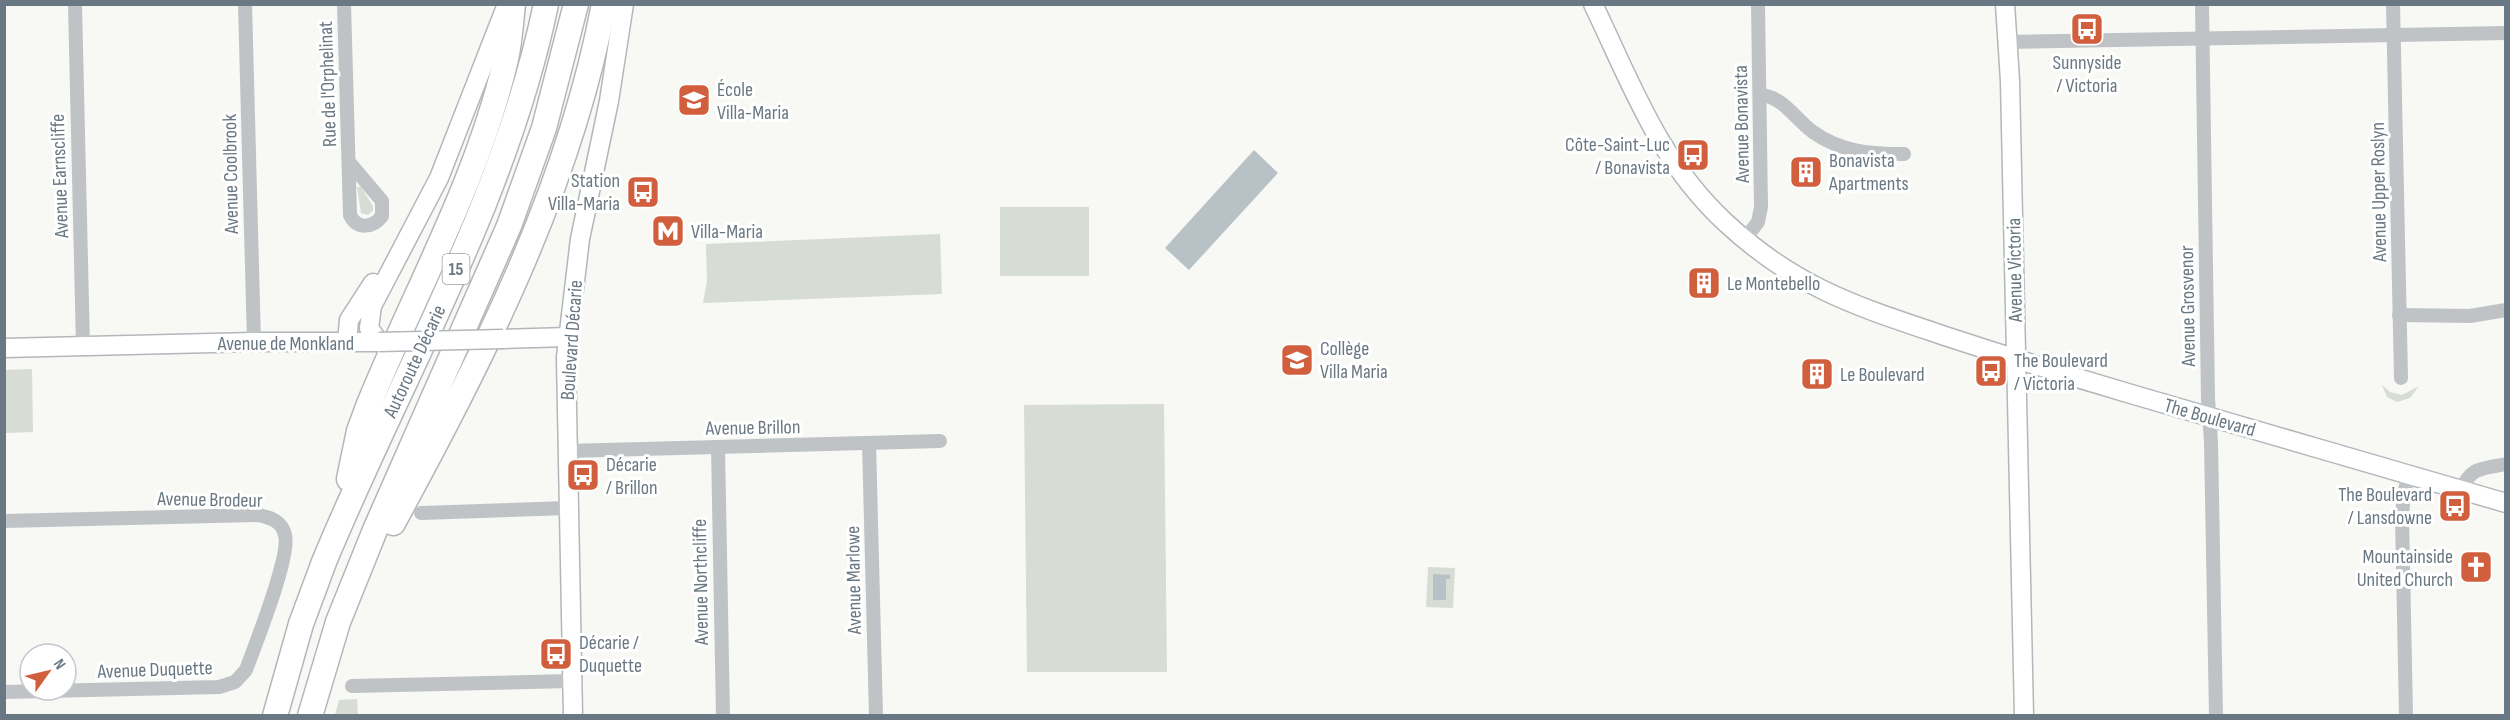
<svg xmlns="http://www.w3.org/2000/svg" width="2510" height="720" font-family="'Sofia Sans Condensed',sans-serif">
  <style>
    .green { fill: #d7dcd5 }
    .water { fill: #b8c2c6 }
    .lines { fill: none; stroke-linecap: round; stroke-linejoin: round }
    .secondary-casing { stroke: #b2b7bb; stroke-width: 21 }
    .highway-casing { stroke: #b3b6b9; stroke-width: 27 }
    .street { stroke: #bfc3c6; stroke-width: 14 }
    .secondary { stroke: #fff; stroke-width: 18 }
    .highway { stroke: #fff; stroke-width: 24 }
    .secondary-bridge-casing { stroke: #b2b7bb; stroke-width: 21; stroke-linecap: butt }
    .secondary-bridge { stroke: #fff; stroke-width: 18 }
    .labels { text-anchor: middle; stroke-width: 6; stroke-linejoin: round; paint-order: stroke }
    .shield { fill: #fff; stroke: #97a0a8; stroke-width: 1.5 }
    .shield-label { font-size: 18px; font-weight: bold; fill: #6a7883 }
    .poi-label { font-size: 20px; fill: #6a7883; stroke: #fff; text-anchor: start }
    .street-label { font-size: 20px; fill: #6a7883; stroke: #fff }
  </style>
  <rect width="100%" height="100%" fill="#f8f8f5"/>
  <!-- green -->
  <g class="green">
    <polygon points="357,187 361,187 373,206 373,211 368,215 361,213"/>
    <rect x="1000" y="207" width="89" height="69"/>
    <polygon points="940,234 942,294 703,303 707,281 706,244"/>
    <polygon points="32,369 33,432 5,433 5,370"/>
    <polygon points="2382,385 2390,392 2402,395 2419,386 2410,398 2397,402 2387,397"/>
    <polygon points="1164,404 1167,672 1027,672 1024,405"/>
    <polygon points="1428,567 1455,568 1453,608 1426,607"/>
    <polygon points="357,699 358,715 335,715 339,700"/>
  </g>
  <!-- water -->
  <g class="water">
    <polygon points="1254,150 1278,173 1189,270 1165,248"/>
    <polygon points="1433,574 1450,575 1450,579 1446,579 1446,600 1433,600"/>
  </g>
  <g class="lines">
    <!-- secondary casing -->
    <g class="secondary-casing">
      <g id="secondary">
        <path d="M1593 4C1632 85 1658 160 1726 223 1797 289 1859 307 1948 337 2009 357 2070 376 2131 394 2256 431 2381 466 2506 503"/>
        <polyline points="2005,4 2010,81 2024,716"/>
        <polyline points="503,339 568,337"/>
        <polyline points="347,342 349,320 373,283"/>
        <polyline points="379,342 369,328 372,306 439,178 507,4"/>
        <polyline points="4,348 254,342 379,342"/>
        <polyline points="573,716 566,357 580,239 609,101 624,4"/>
      </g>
    </g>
    <!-- highway casing -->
    <g class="highway-casing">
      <g id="highway">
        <path d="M349 479 359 431 369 404C416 289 478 180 506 59 510 41 511 22 513 4"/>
        <path d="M393 523C482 359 569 190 604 4"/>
        <path d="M275 716 301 624 324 562C400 378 505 202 546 4"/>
        <polyline points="310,716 338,622 375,530 509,226 544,128 576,4"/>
      </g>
    </g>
    <!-- street -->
    <g class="street">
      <polyline points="75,4 83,347"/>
      <polyline points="245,4 254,342"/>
      <path d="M344 4 350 215C357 230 373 228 382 216V201L349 162"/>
      <polyline points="2202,4 2208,398 2211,442 2216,716"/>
      <polyline points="2393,4 2401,378"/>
      <polyline points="2007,42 2506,33"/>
      <path d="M1760 95C1783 96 1796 120 1813 132 1841 152 1871 154 1904 154"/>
      <polyline points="1745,239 1758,222 1761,207 1758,4"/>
      <polyline points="2399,315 2470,316 2506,310"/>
      <polyline points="869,443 876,716"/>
      <polyline points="718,447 723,716"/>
      <polyline points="567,451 940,441"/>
      <path d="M2461 490C2472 466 2482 469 2506 464"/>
      <polyline points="421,513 568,508"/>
      <path d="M4 521 257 515C270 517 282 521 285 535 291 556 255 645 246 670L235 682 219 687 4 692"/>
      <polyline points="352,686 572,681"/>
      <polyline points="2406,716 2402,516 2404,493 2409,475"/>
    </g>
    <!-- secondary -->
    <use href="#secondary" class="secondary"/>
    <!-- highway -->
    <use href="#highway" class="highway"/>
    <!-- secondary-bridge casing -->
    <g class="secondary-bridge-casing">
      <polyline id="secondary-bridge" points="379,342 503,339"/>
    </g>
    <!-- secondary-bridge -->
    <use href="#secondary-bridge" class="secondary-bridge"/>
  </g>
  <!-- icons -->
  <defs>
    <g id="bus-square" transform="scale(1.725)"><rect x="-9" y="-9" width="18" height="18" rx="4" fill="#d15e3c" stroke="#fff"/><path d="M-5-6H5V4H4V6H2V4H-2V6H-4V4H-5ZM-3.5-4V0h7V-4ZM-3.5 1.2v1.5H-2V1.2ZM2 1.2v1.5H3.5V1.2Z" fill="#fff"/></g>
    <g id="school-square" transform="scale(1.725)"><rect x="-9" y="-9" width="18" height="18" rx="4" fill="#d15e3c" stroke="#fff"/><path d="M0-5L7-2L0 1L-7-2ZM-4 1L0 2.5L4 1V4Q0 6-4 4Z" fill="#fff"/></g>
    <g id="building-square" transform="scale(1.725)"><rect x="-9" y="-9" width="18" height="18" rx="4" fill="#d15e3c" stroke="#fff"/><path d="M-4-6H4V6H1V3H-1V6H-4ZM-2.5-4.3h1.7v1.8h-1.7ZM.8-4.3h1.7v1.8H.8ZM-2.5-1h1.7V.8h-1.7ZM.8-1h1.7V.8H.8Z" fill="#fff"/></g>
    <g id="metro-square" transform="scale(1.725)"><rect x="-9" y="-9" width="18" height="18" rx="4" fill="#d15e3c" stroke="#fff"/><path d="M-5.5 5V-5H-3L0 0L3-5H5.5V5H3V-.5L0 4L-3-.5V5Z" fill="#fff"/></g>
    <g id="church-square" transform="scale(1.725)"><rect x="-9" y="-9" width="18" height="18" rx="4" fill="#d15e3c" stroke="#fff"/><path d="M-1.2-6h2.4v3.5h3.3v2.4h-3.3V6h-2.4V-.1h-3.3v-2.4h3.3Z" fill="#fff"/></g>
  </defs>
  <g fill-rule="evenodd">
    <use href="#bus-square" x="2087" y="29"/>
    <use href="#school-square" x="694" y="100"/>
    <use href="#bus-square" x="1693" y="155"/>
    <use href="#building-square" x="1806" y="172"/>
    <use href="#bus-square" x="643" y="192"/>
    <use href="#metro-square" x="668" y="231"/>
    <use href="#building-square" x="1704" y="283"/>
    <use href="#school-square" x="1297" y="360"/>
    <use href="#bus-square" x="1991" y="371"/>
    <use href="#building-square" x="1817" y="374"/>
    <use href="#bus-square" x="583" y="475"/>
    <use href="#bus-square" x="2455" y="506"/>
    <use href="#church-square" x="2476" y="567"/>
    <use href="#bus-square" x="556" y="654"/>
  </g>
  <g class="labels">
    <!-- shield labels -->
    <rect class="shield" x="442.5" y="254" width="27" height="30" rx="4.5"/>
    <g class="shield-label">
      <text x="456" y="275">15</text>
    </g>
    <!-- poi labels -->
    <g class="poi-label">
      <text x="2087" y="69" text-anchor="middle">Sunnyside<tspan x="2087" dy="23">/ Victoria</tspan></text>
      <text x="717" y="96">École<tspan x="717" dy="23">Villa-Maria</tspan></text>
      <text x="1670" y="151" text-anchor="end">Côte-Saint-Luc<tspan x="1670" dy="23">/ Bonavista</tspan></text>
      <text x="1829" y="167">Bonavista<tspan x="1829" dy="23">Apartments</tspan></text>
      <text x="620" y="187" text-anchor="end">Station<tspan x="620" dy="23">Villa-Maria</tspan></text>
      <text x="691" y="238">Villa-Maria</text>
      <text x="1727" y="290">Le Montebello</text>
      <text x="1320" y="355">Collège<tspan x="1320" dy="23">Villa Maria</tspan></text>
      <text x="2014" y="367">The Boulevard<tspan x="2014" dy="23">/ Victoria</tspan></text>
      <text x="1840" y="381">Le Boulevard</text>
      <text x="606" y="471">Décarie<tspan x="606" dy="23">/ Brillon</tspan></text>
      <text x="2432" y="501" text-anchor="end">The Boulevard<tspan x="2432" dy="23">/ Lansdowne</tspan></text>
      <text x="2453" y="563" text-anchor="end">Mountainside<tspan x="2453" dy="23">United Church</tspan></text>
      <text x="579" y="649">Décarie /<tspan x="579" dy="23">Duquette</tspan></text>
    </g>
    <!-- street labels -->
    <g class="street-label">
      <text transform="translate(327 84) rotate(-92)" y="7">Rue de l'Orphelinat</text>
      <text transform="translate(1741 124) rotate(-91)" y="7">Avenue Bonavista</text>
      <text transform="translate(230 174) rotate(-91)" y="7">Avenue Coolbrook</text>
      <text transform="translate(59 176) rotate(-92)" y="7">Avenue Earnscliffe</text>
      <text transform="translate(2378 192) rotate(-91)" y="7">Avenue Upper Roslyn</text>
      <text transform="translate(2014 270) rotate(-91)" y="7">Avenue Victoria</text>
      <text transform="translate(2187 306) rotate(-91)" y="7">Avenue Grosvenor</text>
      <text transform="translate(571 340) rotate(-86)" y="7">Boulevard Décarie</text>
      <text x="286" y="350">Avenue de Monkland</text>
      <text transform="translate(414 361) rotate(-65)" y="7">Autoroute Décarie</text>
      <text transform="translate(2210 417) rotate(16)" y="7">The Boulevard</text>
      <text transform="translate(753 427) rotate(-1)" y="7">Avenue Brillon</text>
      <text transform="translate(210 499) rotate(1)" y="7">Avenue Brodeur</text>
      <text transform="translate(853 580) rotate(-91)" y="7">Avenue Marlowe</text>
      <text transform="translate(700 582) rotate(-91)" y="7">Avenue Northcliffe</text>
      <text transform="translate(155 669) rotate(-2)" y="7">Avenue Duquette</text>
    </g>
  </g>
  <!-- border -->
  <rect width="2510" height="720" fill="none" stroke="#6a7883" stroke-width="12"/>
  <!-- north arrow -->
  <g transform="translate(48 672) rotate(56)"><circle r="28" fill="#ffffff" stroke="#c3c9cd" stroke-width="1.5"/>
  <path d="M0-4.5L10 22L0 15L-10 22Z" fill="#d15e3c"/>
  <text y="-9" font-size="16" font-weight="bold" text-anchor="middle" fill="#6a7883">N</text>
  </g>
</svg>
